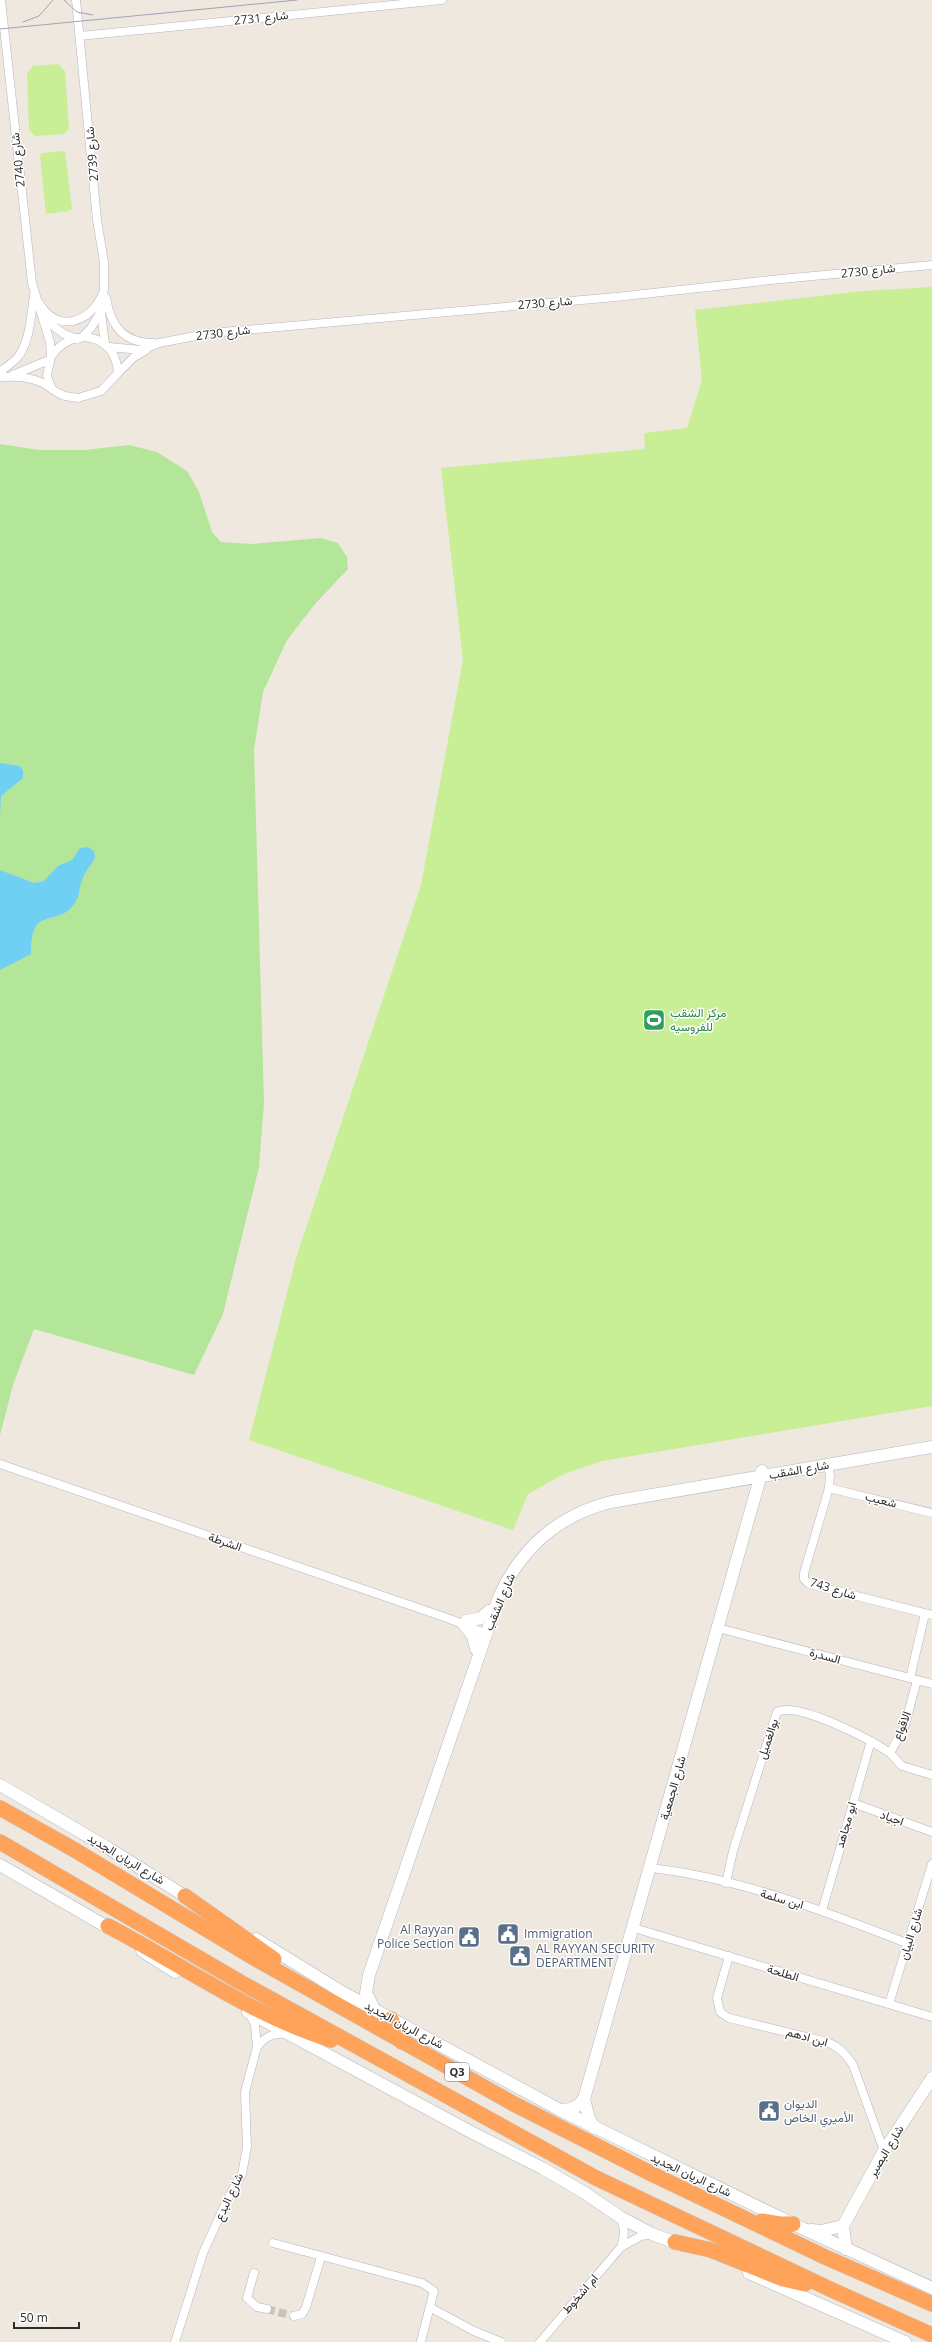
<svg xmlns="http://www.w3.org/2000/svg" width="932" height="2342" font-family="'Open Sans',Vazirmatn,sans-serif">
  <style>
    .green { fill: #b4e69a }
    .pitch { fill: #c8ee96 }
    .water { fill: #70d0f3 }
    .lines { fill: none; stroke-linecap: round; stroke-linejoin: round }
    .street-tunnel { stroke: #c8c3bb; stroke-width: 8; stroke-dasharray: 8 4; stroke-linecap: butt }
    .street-casing { stroke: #b3b5c1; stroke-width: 9 }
    .secondary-casing { stroke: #b3b5c1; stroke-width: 13 }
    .highway-casing { stroke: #c8c8c8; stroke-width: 16 }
    .street { stroke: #fff; stroke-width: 8 }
    .secondary { stroke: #fff; stroke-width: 12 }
    .highway { stroke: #ffa25a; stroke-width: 15 }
    .tram { stroke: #a1a4b8; stroke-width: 1 }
    .labels { text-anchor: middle; stroke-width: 3; stroke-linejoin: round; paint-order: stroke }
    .shield { fill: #fff; stroke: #6c6c6c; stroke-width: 1 }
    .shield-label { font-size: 11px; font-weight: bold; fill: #2d2d2d }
    .street-label { font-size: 12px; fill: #2d2d2d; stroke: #fff }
    .leisure-label { font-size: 12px; fill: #27864d; stroke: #fff; text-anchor: start }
    .service-label { font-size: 12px; fill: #4e5e75; stroke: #fff; text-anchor: start }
  </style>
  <rect width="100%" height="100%" fill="#efe8df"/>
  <!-- green -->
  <polygon class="green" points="0,444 39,450 84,450 129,445 157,452 187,471 199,492 212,532 221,542 252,544 321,538 338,543 347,557 348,569 315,604 287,640 263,692 254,750 264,1103 259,1167 223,1314 194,1375 34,1329 14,1382 0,1435"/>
  <!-- pitch -->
  <g class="pitch">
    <polygon points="58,64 65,71 69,129 64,134 35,136 29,130 27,73 33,66"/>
    <polygon points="65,151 72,209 69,211 46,214 40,156 42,153"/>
    <polygon points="932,287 932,1406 602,1461 564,1474 528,1494 513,1530 249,1440 296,1258 421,885 463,660 441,468 645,449 644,433 687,428 702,380 695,310 863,291"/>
  </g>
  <!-- water -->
  <g class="water">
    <polygon points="0,763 20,766 23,771 23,778 1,796 0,816"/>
    <path d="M88 847 94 851 95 858C91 865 84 873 82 880 79 888 80 896 75 903 56 930 31 902 31 954L0 970V870L34 883 44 881 58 866 72 860 80 848Z"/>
  </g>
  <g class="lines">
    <!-- street-tunnel -->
    <polyline class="street-tunnel" points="267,2309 294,2316"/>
    <!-- street casing -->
    <g class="street-casing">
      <g id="street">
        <path d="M1 0 32 283 50 342 51 357 47 375 49 382 52 389 58 393 65 396 78 398 101 391 118 373C116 333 71 325 51 357"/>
        <polyline points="76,0 97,220 104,262 104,289 101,313 105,344"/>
        <polyline points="80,36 442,0"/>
        <path d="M106 298C111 326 123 343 154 343"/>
        <path d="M40 304C58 333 90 323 102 295"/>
        <polyline points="44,319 64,334 77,339"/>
        <polyline points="81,338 91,328 101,311"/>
        <polyline points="109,347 141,350 159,343 211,333 616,297 781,279 932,265"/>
        <path d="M0 372C5 368 12 363 17 358 30 343 31 315 34 295"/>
        <polyline points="118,373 134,357 146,350"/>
        <polyline points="13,375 49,360"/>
        <path d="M0 377C19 376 37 377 52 389"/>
        <polyline points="0,1464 450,1619 482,1632"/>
        <polyline points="828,1465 830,1476 829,1488 804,1573 804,1579 809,1584 932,1615"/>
        <polyline points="829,1488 932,1513"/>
        <polyline points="718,1628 932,1684"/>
        <polyline points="910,1678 925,1614"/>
        <polyline points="917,1680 905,1725 890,1753 902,1766 932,1775"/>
        <polyline points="853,1803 932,1832"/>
        <path d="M651 1868C739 1878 827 1912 909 1944"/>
        <path d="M726 1883 733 1851 777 1712C798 1701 871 1740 890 1753"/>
        <polyline points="822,1911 871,1741"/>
        <polyline points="634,1928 932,2017"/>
        <path d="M729 1956 717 1998 720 2012 729 2018 827 2042C840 2047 846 2055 853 2065L884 2151"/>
        <polyline points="889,2004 932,1864"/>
        <path d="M257 2047C265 2037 272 2033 285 2034"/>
        <path d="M620 2217C625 2228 625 2236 621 2247"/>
        <polyline points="273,2243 422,2283 434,2291 421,2341"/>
        <polyline points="254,2273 247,2298 257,2307 267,2309"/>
        <polyline points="431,2308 474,2331 501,2342"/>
        <polyline points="294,2316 302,2314 306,2307 321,2257"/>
        <polyline points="175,2342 203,2253 228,2198 242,2174 247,2147 245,2092 257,2047 255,2025 249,2013"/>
        <polyline points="540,2342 621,2247 641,2236 652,2234"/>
      </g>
    </g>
    <!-- secondary casing -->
    <g class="secondary-casing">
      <g id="secondary">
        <polyline points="466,1621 481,1618 489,1611"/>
        <polyline points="465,1626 473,1636 476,1649"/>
        <polyline points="0,1785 108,1848 193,1901"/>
        <polyline points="0,1865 114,1931"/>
        <polyline points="256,1939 342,1992 560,2110 793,2224 932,2288"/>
        <polyline points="142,1951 175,1972"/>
        <path d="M374 2009 366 1993 369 1975 499 1597C521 1548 559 1515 611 1502L932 1447"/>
        <polyline points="248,2012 469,2131 542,2168 585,2193 620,2217 652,2234 682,2245"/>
        <polyline points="584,2099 589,2118 594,2128"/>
        <path d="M560 2110C571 2110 577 2108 584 2099L762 1471"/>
        <polyline points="811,2230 821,2231 843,2226"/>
        <polyline points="846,2249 843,2226 884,2151 932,2078"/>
        <polyline points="749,2273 905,2342"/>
      </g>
    </g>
    <!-- highway casing -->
    <g class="highway-casing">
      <g id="highway">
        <polyline points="0,1808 73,1849 254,1958 514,2104 654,2175 825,2257 932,2304"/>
        <polyline points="0,1842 240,1982 596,2178 832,2290 932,2335"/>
        <polyline points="185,1896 274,1959"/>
        <path d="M108 1926C181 1964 251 2015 331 2040"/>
        <polyline points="391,2019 402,2042"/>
        <polyline points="762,2221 780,2224 793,2224"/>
        <polyline points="675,2242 711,2250 783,2279 805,2284"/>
      </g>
    </g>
    <!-- street -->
    <use href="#street" class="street"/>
    <!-- secondary -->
    <use href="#secondary" class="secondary"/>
    <!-- highway -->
    <use href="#highway" class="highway"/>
    <!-- tram -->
    <g class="tram">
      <polyline points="64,0 77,12 93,15"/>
      <polyline points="23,22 39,16 53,0"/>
      <polyline points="0,29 297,0"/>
    </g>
  </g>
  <!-- icons -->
  <defs>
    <g id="stadium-square" transform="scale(1.15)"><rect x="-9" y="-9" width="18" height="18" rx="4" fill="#2e9e5b" stroke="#fff"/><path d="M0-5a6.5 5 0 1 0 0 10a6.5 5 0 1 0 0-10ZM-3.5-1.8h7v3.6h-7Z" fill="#fff"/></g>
    <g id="civic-square" transform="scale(1.15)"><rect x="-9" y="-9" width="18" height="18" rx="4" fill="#5c6f8a" stroke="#fff"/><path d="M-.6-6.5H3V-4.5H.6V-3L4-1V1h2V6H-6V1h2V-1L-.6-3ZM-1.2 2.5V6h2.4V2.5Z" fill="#fff"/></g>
  </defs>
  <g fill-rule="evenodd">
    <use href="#stadium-square" x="654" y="1020"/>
    <use href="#civic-square" x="508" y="1934"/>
    <use href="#civic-square" x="469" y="1937"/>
    <use href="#civic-square" x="520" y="1956"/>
    <use href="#civic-square" x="769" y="2111"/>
  </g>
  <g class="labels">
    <!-- shield labels -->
    <rect class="shield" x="445" y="2063" width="24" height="18" rx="3"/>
    <g class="shield-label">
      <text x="457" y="2076">Q3</text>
    </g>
    <!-- street labels -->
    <g class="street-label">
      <text transform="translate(261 18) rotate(-6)" y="4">شارع 2731</text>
      <text transform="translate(92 154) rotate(-95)" y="4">شارع 2739</text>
      <text transform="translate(18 160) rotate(-96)" y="4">شارع 2740</text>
      <text transform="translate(868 271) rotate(-6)" y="4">شارع 2730</text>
      <text transform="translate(545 303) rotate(-5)" y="4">شارع 2730</text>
      <text transform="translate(223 333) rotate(-7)" y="4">شارع 2730</text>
      <text transform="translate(799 1470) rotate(-10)" y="4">شارع الشقب</text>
      <text transform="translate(881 1500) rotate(14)" y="4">شعيب</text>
      <text transform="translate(225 1542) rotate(19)" y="4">الشرطة</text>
      <text transform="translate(833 1589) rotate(17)" y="4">شارع 743</text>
      <text transform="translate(500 1602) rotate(-67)" y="4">شارع الشقب</text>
      <text transform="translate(825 1656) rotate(15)" y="4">السدرة</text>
      <text transform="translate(902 1726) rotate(-69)" y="4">الاقواع</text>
      <text transform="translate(768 1739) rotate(-72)" y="4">بوالغميل</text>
      <text transform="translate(673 1788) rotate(-74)" y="4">شارع الجمعية</text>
      <text transform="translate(892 1818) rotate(20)" y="4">اجياد</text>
      <text transform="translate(846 1825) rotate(-74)" y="4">ابو مجاهد</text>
      <text transform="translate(126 1859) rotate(31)" y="4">شارع الريان الجديد</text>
      <text transform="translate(782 1899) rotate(16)" y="4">ابن سلمة</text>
      <text transform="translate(911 1934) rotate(-73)" y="4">شارع البيان</text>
      <text transform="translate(783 1973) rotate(17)" y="4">الطلحة</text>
      <text transform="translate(404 2025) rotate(28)" y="4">شارع الريان الجديد</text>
      <text transform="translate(807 2037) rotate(15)" y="4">ابن ادهم</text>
      <text transform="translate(886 2151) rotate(-59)" y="4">شارع البصير</text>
      <text transform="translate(691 2175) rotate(25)" y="4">شارع الريان الجديد</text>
      <text transform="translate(229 2197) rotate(-65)" y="4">شارع البدع</text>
      <text transform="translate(580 2294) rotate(-49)" y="4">ام اشخوط</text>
    </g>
    <!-- leisure labels -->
    <g class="leisure-label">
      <text x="670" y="1017">مركز الشقب<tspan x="670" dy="14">للفروسيه</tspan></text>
    </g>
    <!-- service labels -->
    <g class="service-label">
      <text x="454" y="1934" text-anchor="end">Al Rayyan<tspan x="454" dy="14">Police Section</tspan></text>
      <text x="524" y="1938">Immigration</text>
      <text x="536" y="1953">AL RAYYAN SECURITY<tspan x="536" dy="14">DEPARTMENT</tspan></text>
      <text x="784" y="2108">الديوان<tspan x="784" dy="14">الأميري الخاص</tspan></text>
    </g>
  </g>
  <!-- scale -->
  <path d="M14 2322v6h65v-6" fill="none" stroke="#2d2d2d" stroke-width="2"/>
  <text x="20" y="2322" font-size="12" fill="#2d2d2d" stroke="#ffffff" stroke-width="3" paint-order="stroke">50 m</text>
</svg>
